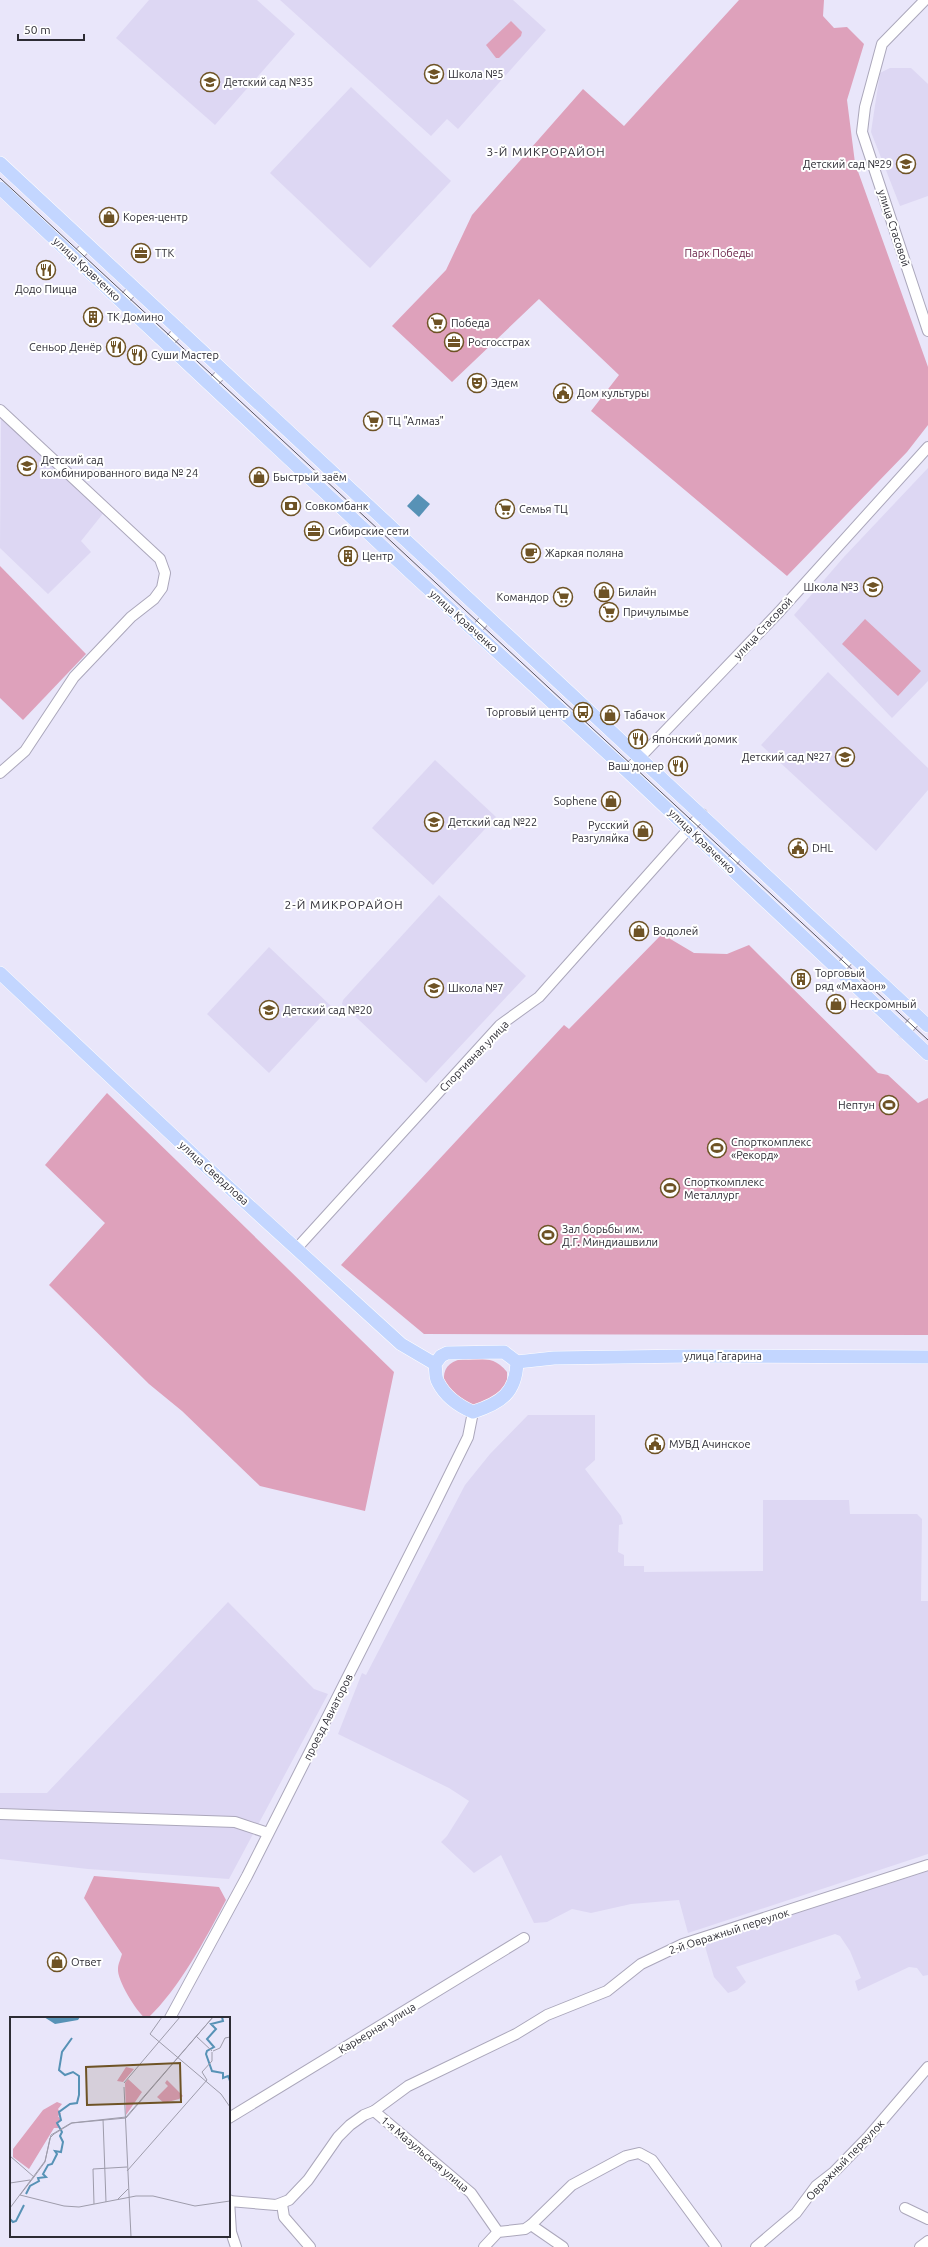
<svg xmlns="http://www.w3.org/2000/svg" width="928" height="2247" font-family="Ubuntu,sans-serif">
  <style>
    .built { fill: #ddd7f3 }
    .green { fill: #dea1bb }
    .water { fill: #5792b6 }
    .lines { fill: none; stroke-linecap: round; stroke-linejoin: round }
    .minor-casing { stroke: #aba7bb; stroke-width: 12 }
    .major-casing { stroke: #fff; stroke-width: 14 }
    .minor { stroke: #fff; stroke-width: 10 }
    .major { stroke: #c3d6ff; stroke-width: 13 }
    .tram { stroke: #585761; stroke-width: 1 }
    .labels { text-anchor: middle; stroke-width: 4; stroke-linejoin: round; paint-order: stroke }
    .poi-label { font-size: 11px; fill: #2d2c34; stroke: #fff; text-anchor: start }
    .street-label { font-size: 11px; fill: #2d2c34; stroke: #fff }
    .park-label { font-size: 11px; fill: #651c42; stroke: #fff }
    .neighbourhood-label { font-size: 12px; letter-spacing: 1px; fill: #2d2c34; stroke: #fff }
    .inset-river { fill: none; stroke: #5792b6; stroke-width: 2 }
    .inset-road { fill: none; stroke: #9e9cab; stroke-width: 1 }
    .view { fill: #6e5325; fill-opacity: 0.15; stroke: #6e5325; stroke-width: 2 }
    .inset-edge { fill: none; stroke: #2d2c34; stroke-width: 2 }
  </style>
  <rect width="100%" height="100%" fill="#e9e6fa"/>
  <!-- built -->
  <g class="built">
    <polygon points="149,0 257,0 295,34 215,125 116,38"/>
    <polygon points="280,0 513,0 546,30 458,129 447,119 431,136"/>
    <polygon points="890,68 911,68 928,84 928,196 900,206 871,132 880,73"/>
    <polygon points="351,87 451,181 370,268 270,173"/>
    <polygon points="1,419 105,511 81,541 91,552 48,594 0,548"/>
    <polygon points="928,468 928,681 892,718 794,615 843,558"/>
    <polygon points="828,672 928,768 928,790 876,851 761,745"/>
    <polygon points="435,760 496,817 433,885 372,828"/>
    <polygon points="439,895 526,976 426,1083 342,1004 343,1000"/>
    <polygon points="269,947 331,1006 269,1073 207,1014"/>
    <polygon points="528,1415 595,1415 595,1460 585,1469 621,1516 623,1524 619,1525 618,1552 624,1555 624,1566 644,1566 644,1572 763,1571 763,1500 849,1500 850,1514 917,1514 922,1519 921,1601 928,1601 928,1854 688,1933 679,1900 631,1904 591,1913 572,1909 547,1922 534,1923 501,1855 474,1873 441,1842 447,1836 469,1801 449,1788 338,1734 362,1673 366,1675 465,1485 490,1454"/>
    <polygon points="228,1602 314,1689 328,1694 229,1879 88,1869 0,1859 0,1793 47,1793"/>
    <polygon points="928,1871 928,1975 923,1976 917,1968 909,1967 858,1991 855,1981 861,1978 850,1951 840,1936 835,1934 736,1967 746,1982 737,1990 728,1993 714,1977 704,1943"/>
  </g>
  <!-- green -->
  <g class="green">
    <polygon points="739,0 824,0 823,16 834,28 847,27 864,44 847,100 855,163 928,367 928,425 907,452 787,576 591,411 619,375 539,299 452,382 392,326 446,270 472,215 583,89 624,126"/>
    <polygon points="511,21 522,32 521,36 499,58 496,58 486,45"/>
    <polygon points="0,566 86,654 23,720 0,698"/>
    <polygon points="865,619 921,671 898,696 842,644"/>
    <polygon points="662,934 694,953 727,954 749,945 878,1073 888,1075 918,1103 928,1098 928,1335 424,1334 341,1265 564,1025 569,1029"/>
    <polygon points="107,1093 394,1372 365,1511 260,1486 182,1411 149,1384 49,1285 105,1223 45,1165"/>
    <path d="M462 1359C482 1360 493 1355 507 1372V1387C497 1395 478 1412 464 1403 457 1398 450 1389 444 1382 443 1369 448 1362 462 1359Z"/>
    <path d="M94 1876 219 1887 226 1900C206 1938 179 1989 148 2018H145C136 2011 117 1980 118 1969 118 1964 121 1958 122 1954L84 1898Z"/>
  </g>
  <!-- water -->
  <polygon class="water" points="418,494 430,504 419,517 407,506"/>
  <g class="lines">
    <!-- minor casing -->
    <g class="minor-casing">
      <g id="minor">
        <polyline points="925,0 882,44 865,107 862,132 928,331"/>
        <polyline points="75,258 88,245"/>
        <polyline points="122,302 134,288"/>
        <polyline points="167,344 180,329"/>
        <polyline points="210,385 224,371"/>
        <polyline points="0,410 146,546 160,559 165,573 162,588 154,599 131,617 74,677 25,751 0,773"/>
        <polyline points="475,631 488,616"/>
        <polyline points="627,771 779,612 928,447"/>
        <polyline points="728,866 741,851"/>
        <polyline points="838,971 852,955"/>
        <polyline points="904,1033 918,1017"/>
        <polyline points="297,1248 500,1025 539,997 702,814"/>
        <polyline points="0,1814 235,1822 268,1833"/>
        <polyline points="170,2018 247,1876 433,1508 468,1437 473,1412"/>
        <polyline points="374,2111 471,2193 498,2232"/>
        <polyline points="229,2118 524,1938"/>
        <polyline points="229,2200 231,2232 236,2247"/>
        <polyline points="229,2201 276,2205 289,2200 308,2180 338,2137 350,2125 364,2115 374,2111 408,2086 516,2034 547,2015 607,1991 641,1964 683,1944 928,1865"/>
        <polyline points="282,2204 284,2217 310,2247"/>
        <polyline points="905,2208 928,2219"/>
        <polyline points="531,2225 563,2247"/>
        <polyline points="484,2247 498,2232 525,2229 531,2225 572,2185 626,2156 639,2153 652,2160 716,2247"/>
        <polyline points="756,2247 796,2213 816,2186 834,2172 868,2137 928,2067"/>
        <polyline points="920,2247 928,2241"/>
      </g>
    </g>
    <!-- major casing -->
    <g class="major-casing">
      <g id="major">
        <polyline points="0,163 928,1026"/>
        <polyline points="0,188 412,574 627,771 928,1054"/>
        <polyline points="0,973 200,1161 401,1344 435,1364"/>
        <path d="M504 1352 517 1362C516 1393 501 1403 473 1412 459 1406 445 1396 438 1382 435 1378 436 1369 435 1364L441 1356 447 1353Z"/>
        <polyline points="517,1362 554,1358 690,1356 928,1357"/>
      </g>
    </g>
    <!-- minor -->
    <use href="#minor" class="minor"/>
    <!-- major -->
    <use href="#major" class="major"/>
    <!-- tram -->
    <polyline class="tram" points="0,178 928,1040"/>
  </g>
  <!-- icons -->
  <defs>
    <g id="school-ring" transform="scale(1)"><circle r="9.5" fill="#fff" stroke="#6e5325" stroke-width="1.5"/><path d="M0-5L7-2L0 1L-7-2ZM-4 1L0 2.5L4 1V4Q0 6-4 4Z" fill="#6e5325"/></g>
    <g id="shop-ring" transform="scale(1)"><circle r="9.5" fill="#fff" stroke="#6e5325" stroke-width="1.5"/><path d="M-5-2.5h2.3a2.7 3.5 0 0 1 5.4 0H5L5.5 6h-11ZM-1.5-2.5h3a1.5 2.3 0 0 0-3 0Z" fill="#6e5325"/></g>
    <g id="office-ring" transform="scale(1)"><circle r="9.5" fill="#fff" stroke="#6e5325" stroke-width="1.5"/><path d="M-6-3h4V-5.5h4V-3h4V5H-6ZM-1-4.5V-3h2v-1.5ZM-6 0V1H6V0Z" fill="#6e5325"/></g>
    <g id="restaurant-ring" transform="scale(1)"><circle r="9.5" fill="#fff" stroke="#6e5325" stroke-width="1.5"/><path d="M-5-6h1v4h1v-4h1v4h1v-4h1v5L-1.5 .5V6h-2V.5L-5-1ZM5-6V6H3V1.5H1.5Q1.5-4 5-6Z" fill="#6e5325"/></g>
    <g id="building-ring" transform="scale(1)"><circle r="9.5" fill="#fff" stroke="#6e5325" stroke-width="1.5"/><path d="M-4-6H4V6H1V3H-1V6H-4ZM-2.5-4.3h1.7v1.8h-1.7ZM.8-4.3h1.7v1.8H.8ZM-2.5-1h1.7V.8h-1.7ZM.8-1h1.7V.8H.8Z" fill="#6e5325"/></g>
    <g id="supermarket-ring" transform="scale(1)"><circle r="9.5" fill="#fff" stroke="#6e5325" stroke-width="1.5"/><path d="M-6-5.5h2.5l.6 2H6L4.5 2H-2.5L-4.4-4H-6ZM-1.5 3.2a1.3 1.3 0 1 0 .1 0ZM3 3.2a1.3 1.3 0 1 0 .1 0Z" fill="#6e5325"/></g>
    <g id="theatre-ring" transform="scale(1)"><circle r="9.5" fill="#fff" stroke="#6e5325" stroke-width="1.5"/><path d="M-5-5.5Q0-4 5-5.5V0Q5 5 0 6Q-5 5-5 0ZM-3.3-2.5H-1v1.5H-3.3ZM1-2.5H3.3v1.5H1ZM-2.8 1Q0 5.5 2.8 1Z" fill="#6e5325"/></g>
    <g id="civic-ring" transform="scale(1)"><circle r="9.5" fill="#fff" stroke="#6e5325" stroke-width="1.5"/><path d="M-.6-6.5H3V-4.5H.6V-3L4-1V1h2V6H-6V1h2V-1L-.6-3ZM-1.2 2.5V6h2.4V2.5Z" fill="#6e5325"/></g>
    <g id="bank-ring" transform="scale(1)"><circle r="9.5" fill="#fff" stroke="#6e5325" stroke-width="1.5"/><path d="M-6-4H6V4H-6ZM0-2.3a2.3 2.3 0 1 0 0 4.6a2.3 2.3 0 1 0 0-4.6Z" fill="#6e5325"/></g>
    <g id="cafe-ring" transform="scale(1)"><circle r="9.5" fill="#fff" stroke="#6e5325" stroke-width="1.5"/><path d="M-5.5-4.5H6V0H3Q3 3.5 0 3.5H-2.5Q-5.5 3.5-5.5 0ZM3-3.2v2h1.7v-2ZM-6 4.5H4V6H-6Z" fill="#6e5325"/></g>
    <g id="bus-ring" transform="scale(1)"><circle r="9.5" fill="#fff" stroke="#6e5325" stroke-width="1.5"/><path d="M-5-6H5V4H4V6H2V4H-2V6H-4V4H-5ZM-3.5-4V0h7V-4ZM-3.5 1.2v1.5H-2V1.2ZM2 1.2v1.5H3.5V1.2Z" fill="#6e5325"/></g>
    <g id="stadium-ring" transform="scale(1)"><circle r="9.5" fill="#fff" stroke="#6e5325" stroke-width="1.5"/><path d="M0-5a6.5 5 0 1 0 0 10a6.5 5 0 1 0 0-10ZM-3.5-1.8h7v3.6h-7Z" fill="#6e5325"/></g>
  </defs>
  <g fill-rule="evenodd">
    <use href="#school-ring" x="434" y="74"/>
    <use href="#school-ring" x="210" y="82"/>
    <use href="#school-ring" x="906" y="164"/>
    <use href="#shop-ring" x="109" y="217"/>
    <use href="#office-ring" x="141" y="253"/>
    <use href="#restaurant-ring" x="46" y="270"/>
    <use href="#building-ring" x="93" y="317"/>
    <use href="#supermarket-ring" x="437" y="323"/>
    <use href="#office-ring" x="454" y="342"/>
    <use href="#restaurant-ring" x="116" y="347"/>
    <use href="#restaurant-ring" x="137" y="355"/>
    <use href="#theatre-ring" x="477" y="383"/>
    <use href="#civic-ring" x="563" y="393"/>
    <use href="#supermarket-ring" x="373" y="421"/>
    <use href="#school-ring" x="27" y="466"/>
    <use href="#shop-ring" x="259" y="477"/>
    <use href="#bank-ring" x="291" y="506"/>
    <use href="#supermarket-ring" x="505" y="509"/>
    <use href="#office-ring" x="314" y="531"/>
    <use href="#cafe-ring" x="531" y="553"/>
    <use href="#building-ring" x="348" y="556"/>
    <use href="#school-ring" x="873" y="587"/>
    <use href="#shop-ring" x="604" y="592"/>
    <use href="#supermarket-ring" x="563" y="597"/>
    <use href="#supermarket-ring" x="609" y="612"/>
    <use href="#bus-ring" x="583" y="712"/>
    <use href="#shop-ring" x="610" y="715"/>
    <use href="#restaurant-ring" x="638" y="739"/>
    <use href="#school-ring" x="845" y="757"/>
    <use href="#restaurant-ring" x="678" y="766"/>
    <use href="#shop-ring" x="611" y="801"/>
    <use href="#school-ring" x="434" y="822"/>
    <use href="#shop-ring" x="643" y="831"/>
    <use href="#civic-ring" x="798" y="848"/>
    <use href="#shop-ring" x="639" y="931"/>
    <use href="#building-ring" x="801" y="979"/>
    <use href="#school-ring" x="434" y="988"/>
    <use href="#shop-ring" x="836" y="1004"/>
    <use href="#school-ring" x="269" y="1010"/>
    <use href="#stadium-ring" x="889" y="1105"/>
    <use href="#stadium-ring" x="717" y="1148"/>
    <use href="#stadium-ring" x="670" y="1188"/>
    <use href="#stadium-ring" x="548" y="1235"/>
    <use href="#civic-ring" x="655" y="1444"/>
    <use href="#shop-ring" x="57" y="1962"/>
  </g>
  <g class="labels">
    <!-- poi labels -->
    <g class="poi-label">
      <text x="448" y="78">Школа №5</text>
      <text x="224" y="86">Детский сад №35</text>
      <text x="892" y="168" text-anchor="end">Детский сад №29</text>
      <text x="123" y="221">Корея-центр</text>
      <text x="155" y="257">ТТК</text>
      <text x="46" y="293" text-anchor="middle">Додо Пицца</text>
      <text x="107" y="321">ТК Домино</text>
      <text x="451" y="327">Победа</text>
      <text x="468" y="346">Росгосстрах</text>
      <text x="102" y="351" text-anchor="end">Сеньор Денёр</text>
      <text x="151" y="359">Суши Мастер</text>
      <text x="491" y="387">Эдем</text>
      <text x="577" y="397">Дом культуры</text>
      <text x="387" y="425">ТЦ "Алмаз"</text>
      <text x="41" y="464">Детский сад<tspan x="41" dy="13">комбинированного вида № 24</tspan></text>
      <text x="273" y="481">Быстрый заём</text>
      <text x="305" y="510">Совкомбанк</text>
      <text x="519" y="513">Семья ТЦ</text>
      <text x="328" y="535">Сибирские сети</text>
      <text x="545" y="557">Жаркая поляна</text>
      <text x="362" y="560">Центр</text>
      <text x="859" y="591" text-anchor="end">Школа №3</text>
      <text x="618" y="596">Билайн</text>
      <text x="549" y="601" text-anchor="end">Командор</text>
      <text x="623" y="616">Причулымье</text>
      <text x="569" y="716" text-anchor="end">Торговый центр</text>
      <text x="624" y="719">Табачок</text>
      <text x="652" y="743">Японский домик</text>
      <text x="831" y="761" text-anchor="end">Детский сад №27</text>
      <text x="664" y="770" text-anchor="end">Ваш донер</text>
      <text x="597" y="805" text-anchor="end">Sophene</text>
      <text x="448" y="826">Детский сад №22</text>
      <text x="629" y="829" text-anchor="end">Русский<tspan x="629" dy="13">Разгуляйка</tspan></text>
      <text x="812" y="852">DHL</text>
      <text x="653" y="935">Водолей</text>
      <text x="815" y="977">Торговый<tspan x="815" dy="13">ряд «Махаон»</tspan></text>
      <text x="448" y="992">Школа №7</text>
      <text x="850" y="1008">Нескромный</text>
      <text x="283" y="1014">Детский сад №20</text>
      <text x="875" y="1109" text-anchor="end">Нептун</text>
      <text x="731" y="1146">Спорткомплекс<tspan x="731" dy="13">«Рекорд»</tspan></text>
      <text x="684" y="1186">Спорткомплекс<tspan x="684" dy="13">Металлург</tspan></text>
      <text x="562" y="1233">Зал борьбы им.<tspan x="562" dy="13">Д.Г. Миндиашвили</tspan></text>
      <text x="669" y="1448">МУВД Ачинское</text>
      <text x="71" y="1966">Ответ</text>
    </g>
    <!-- street labels -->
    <g class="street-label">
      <text transform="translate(894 228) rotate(72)" y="4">улица Стасовой</text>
      <text transform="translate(87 269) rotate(43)" y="4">улица Кравченко</text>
      <text transform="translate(464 621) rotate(42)" y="4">улица Кравченко</text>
      <text transform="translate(763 628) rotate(-47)" y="4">улица Стасовой</text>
      <text transform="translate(702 841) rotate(44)" y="4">улица Кравченко</text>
      <text transform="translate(474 1056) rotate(-46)" y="4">Спортивная улица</text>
      <text transform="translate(214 1173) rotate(42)" y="4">улица Свердлова</text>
      <text x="723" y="1360">улица Гагарина</text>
      <text transform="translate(328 1717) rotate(-63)" y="4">проезд Авиаторов</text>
      <text transform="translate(729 1931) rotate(-18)" y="4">2-й Овражный переулок</text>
      <text transform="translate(377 2028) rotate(-31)" y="4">Карьерная улица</text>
      <text transform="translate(425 2154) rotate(40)" y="4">1-я Мазульская улица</text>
      <text transform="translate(845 2160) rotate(-46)" y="4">Овражный переулок</text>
    </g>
    <!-- park labels -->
    <g class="park-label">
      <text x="719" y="257">Парк Победы</text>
    </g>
    <!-- neighbourhood labels -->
    <g class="neighbourhood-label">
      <text x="546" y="156">3-Й МИКРОРАЙОН</text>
      <text x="344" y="909">2-Й МИКРОРАЙОН</text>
    </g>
  </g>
  <!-- overview -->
  <g transform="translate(10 2017)">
    <rect width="220" height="220" fill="#e9e6fa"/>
    <path d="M116 50 124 52 113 65 107 64ZM118 62 132 75 116 98 115 66ZM157 63 173 79 169 82 154 86 147 80 158 69 155 66ZM47 85 52 87 48 92 51 97 48 99 51 103 47 106 49 111H44L19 152 3 140V132L33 93Z" fill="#dea1bb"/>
    <path d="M34 0H70L68 3 45 7Z" fill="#5792b6"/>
    <path class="inset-river" d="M212 0 213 4 201 7 206 12 197 22 204 30 197 34 196 37 202 54 213 56V61L218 59 220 64M16 177 20 169 29 164 28 161 36 160 33 157 38 148 42 147 47 137 45 134 51 135 53 125 50 119 52 115 47 106 51 103 49 95 60 87 67 86 69 78V59L63 55 55 58 49 53 52 35 62 21M0 202 3 205 6 204 14 188"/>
    <path class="inset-road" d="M152 0 140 17 211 77 220 90M186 19 202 34M203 34 210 31 215 21 220 20M114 66 170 0M114 70 121 220M93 102 96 185M0 139 24 160 10 178 54 189 69 190 126 179H143L185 189 220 184M117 154 197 63 192 55 202 44V35M24 160 35 145 40 121 44 117 62 106 116 101 203 0M0 166 20 163M108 182 118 172M84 187 83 152 117 150M0 191 35 144 41 118 61 106 116 100 203 0"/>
    <path class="view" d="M170 46 171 85 77 88 76 50Z"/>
    <rect width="220" height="220" class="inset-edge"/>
  </g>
  <!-- scale -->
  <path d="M18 34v6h66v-6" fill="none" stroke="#2d2c34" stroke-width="2"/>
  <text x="24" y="34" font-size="12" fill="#2d2c34" stroke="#ffffff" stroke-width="3" paint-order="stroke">50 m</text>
</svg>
